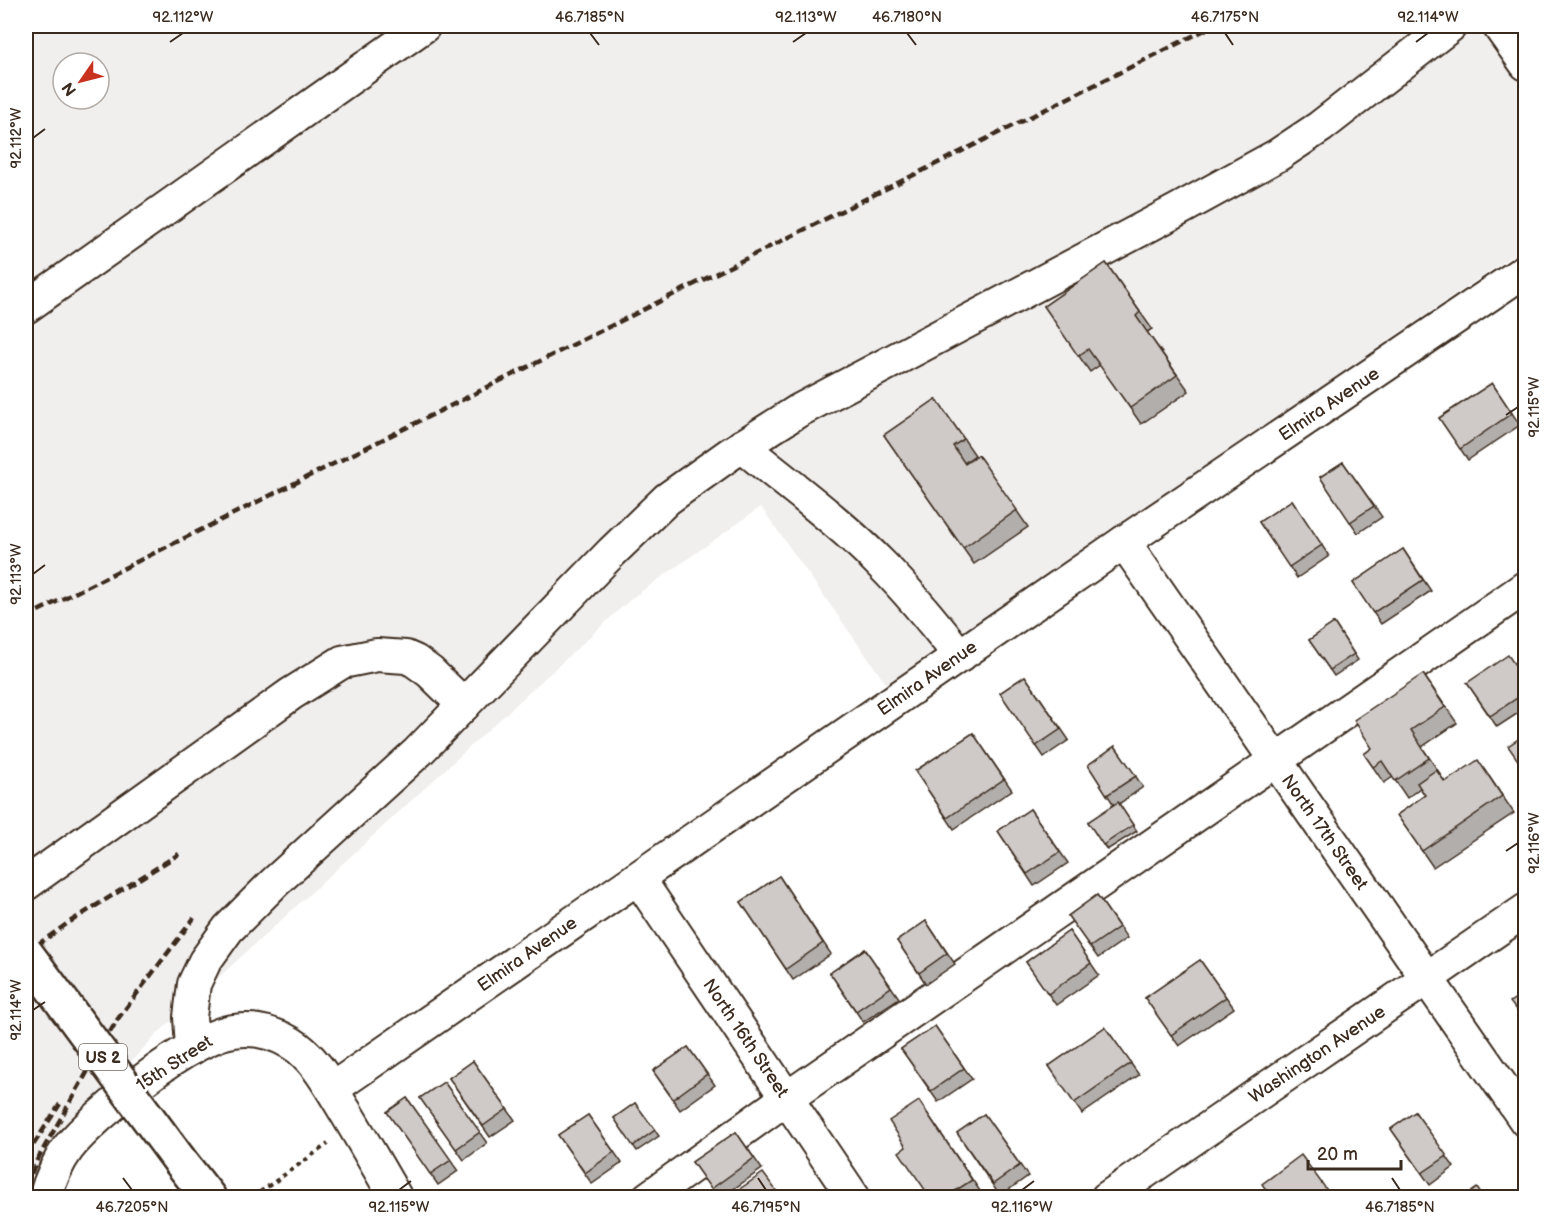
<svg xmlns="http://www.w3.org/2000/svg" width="1551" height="1223" font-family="'Balsamiq Sans',sans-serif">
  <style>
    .built { fill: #f1efee; fill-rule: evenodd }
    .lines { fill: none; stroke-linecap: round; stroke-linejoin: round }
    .minor-casing { stroke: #3b2a1e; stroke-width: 36 }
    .highway-casing { stroke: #3b2a1e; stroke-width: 38 }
    .path { stroke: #3b2a1e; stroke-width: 4; stroke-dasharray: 4.5 4.5; stroke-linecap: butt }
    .minor { stroke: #fff; stroke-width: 32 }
    .highway { stroke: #fff; stroke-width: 33 }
    .rail { stroke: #3b2a1e; stroke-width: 4.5; stroke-dasharray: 9 4.5; stroke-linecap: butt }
    .highway-bridge-casing { stroke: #3b2a1e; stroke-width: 38; stroke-linecap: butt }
    .highway-bridge { stroke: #fff; stroke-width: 33 }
    .wall { fill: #b2aeab; stroke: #3b2a1e; stroke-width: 1.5 }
    .building { fill: #cfcac7; stroke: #3b2a1e; stroke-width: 1.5 }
    .ticks { fill: none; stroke: #3b2a1e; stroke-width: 2 }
    .labels { text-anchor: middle; stroke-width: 6; stroke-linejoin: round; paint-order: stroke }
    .shield { fill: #fff; stroke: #766a62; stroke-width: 1.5 }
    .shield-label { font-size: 16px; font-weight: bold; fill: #3b2a1e }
    .street-label { font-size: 18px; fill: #3b2a1e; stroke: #fff }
    .neatline { fill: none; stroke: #3b2a1e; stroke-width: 2 }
    .ticks-label { font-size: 15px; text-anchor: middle; fill: #3b2a1e }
  </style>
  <rect width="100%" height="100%" fill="#fff"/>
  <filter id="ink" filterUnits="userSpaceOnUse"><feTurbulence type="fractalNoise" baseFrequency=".0167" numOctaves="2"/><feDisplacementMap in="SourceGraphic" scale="12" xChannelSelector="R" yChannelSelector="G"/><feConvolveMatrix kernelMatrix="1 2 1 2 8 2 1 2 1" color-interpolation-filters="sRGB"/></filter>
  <g filter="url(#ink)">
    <!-- built -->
    <path class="built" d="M26 26H1525V247L987 615 887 685 761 507 632 598 156 1035 69 1127 37 1176 26 1197ZM63 63H99V99H63Z"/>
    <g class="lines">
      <!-- minor casing -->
      <g class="minor-casing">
        <g id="minor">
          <polyline points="1499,26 1526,64"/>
          <polyline points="26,307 424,26"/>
          <path d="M742 446C789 485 839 521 882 565 910 593 935 624 960 656"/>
          <polyline points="1124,542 1526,1121"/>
          <polyline points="638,878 854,1198"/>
          <polyline points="26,884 291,694 342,662 377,655 406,657 415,661 430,672 464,705"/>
          <polyline points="192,1048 190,1017 194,984 205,961 228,929 274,883 418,752 612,552 667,499 730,454 798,411 1178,210 1278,155 1320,127 1450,26"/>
          <polyline points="332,1089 1124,542 1526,270"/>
          <path d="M45 1198C50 1180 57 1163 68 1148 94 1115 193 1035 234 1031 254 1028 274 1033 291 1043 316 1058 330 1087 345 1111 362 1139 379 1169 396 1198"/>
          <polyline points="648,1198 787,1098 1526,587"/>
          <polyline points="1107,1198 1526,910"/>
        </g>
      </g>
      <!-- highway casing -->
      <g class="highway-casing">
        <polyline id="highway" points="180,1161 209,1198"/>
      </g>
      <!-- path -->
      <polyline class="path" points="260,1192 328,1144"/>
      <!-- minor -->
      <use href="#minor" class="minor"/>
      <!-- highway -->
      <use href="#highway" class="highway"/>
      <!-- rail -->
      <g class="rail">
        <polyline points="26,617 1213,26"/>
        <polyline points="26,953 68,923 179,854"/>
        <polyline points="26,1156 60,1104"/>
        <polyline points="26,1186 37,1160 117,1020 194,918"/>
      </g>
      <!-- highway-bridge casing -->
      <g class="highway-bridge-casing">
        <polyline id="highway-bridge" points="26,953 180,1161"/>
      </g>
      <!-- highway-bridge -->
      <use href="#highway-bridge" class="highway-bridge"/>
    </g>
    <!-- wall -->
    <g class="wall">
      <polygon points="1106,263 1152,329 1147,332 1189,391 1141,424 1100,365 1090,372 1044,306"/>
      <polygon points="1492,383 1520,425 1468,460 1439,418"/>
      <polygon points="936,399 975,455 964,463 965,464 978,455 1028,527 974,564 884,435"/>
      <polygon points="1343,462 1382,517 1358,533 1320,477"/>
      <polygon points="1292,500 1329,556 1297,578 1259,522"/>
      <polygon points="1403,549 1431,591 1381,624 1353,583"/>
      <polygon points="1334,623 1358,660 1334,676 1309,640"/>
      <polygon points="1423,674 1457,723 1422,747 1441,775 1440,775 1445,782 1489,776 1514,813 1433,867 1397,815 1425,795 1420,788 1407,798 1393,777 1384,783 1364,754 1372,748"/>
      <polygon points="1025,676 1069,740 1044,757 1000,693"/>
      <polygon points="1526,681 1526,708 1497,727 1467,683"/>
      <polygon points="973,733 1012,790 954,829 915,771"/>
      <polygon points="1115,746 1143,787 1119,804 1137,831 1107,850 1088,822 1114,805 1088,765"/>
      <polygon points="1030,809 1068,863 1034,886 998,831"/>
      <polygon points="779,876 831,954 793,980 741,902"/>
      <polygon points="1097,895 1127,938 1098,958 1068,916"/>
      <polygon points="926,921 955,964 926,984 897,941"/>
      <polygon points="1069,931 1099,975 1056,1005 1026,962"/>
      <polygon points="865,949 899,998 863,1022 830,973"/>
      <polygon points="1200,960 1234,1008 1179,1046 1145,998"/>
      <polygon points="935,1026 972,1079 938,1102 901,1049"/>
      <polygon points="1105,1027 1139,1075 1082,1114 1049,1066"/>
      <polygon points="688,1047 715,1085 680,1110 653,1071"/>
      <polygon points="473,1061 515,1120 490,1137 449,1078"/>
      <polygon points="444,1082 487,1143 464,1160 420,1098"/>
      <polygon points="407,1098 458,1171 438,1185 387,1112"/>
      <polygon points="919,1101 980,1191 970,1197 930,1197 906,1147"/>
      <polygon points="635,1103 659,1136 637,1151 614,1118"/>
      <polygon points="1415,1112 1454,1167 1430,1185 1391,1129"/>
      <polygon points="984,1114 1028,1176 1000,1196 957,1133"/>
      <polygon points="588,1115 622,1163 592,1184 558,1135"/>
      <polygon points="736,1132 762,1169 722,1197 717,1197 692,1162"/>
    </g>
    <!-- building -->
    <g class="building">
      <polygon points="1106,263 1140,312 1136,316 1177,375 1130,408 1088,349 1078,356 1044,306"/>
      <polygon points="1492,383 1512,413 1460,449 1439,418"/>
      <polygon points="936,399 964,439 953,446 965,464 978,455 1017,510 963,548 884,435"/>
      <polygon points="1343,462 1374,506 1350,522 1320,477"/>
      <polygon points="1292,500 1322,545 1289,567 1259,522"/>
      <polygon points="1403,549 1423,580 1373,613 1353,583"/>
      <polygon points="1334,623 1354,654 1330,670 1309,640"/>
      <polygon points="1508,655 1526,681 1526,692 1490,716 1467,683"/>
      <polygon points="1423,674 1445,707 1411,730 1429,758 1395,781 1382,761 1373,767 1364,754 1372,748 1354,720"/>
      <polygon points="1025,676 1061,729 1036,746 1000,693"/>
      <polygon points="973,733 1004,779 947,818 915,771"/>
      <polygon points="1526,734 1526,772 1508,746"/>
      <polygon points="1115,746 1136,776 1107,795 1088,765"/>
      <polygon points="1478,760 1502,796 1422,851 1397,815 1425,795 1417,783 1436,770 1445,782"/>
      <polygon points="1118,802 1133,825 1103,845 1088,822"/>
      <polygon points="1030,809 1060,852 1027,874 998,831"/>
      <polygon points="779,876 823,943 786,969 741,902"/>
      <polygon points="1097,895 1119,927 1090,947 1068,916"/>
      <polygon points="926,921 947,953 919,973 897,941"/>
      <polygon points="1069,931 1091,963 1048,994 1026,962"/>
      <polygon points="865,949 891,987 856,1011 830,973"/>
      <polygon points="1200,960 1226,997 1171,1035 1145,998"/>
      <polygon points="1526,991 1526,1023 1510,1002"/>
      <polygon points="935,1026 964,1068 931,1091 901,1049"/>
      <polygon points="1105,1027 1131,1063 1074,1103 1049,1066"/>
      <polygon points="688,1047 707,1074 673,1099 653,1071"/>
      <polygon points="473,1061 507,1109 483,1126 449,1078"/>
      <polygon points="444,1082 480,1132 456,1149 420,1098"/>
      <polygon points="407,1098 451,1160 430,1174 387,1112"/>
      <polygon points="919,1101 972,1180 946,1197 930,1197 899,1152 906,1147 889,1121"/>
      <polygon points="635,1103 655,1130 633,1146 614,1118"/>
      <polygon points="1415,1112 1447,1156 1422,1173 1391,1129"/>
      <polygon points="984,1114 1020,1165 993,1184 957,1133"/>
      <polygon points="588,1115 614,1152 585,1173 558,1135"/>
      <polygon points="736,1132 754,1158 711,1189 692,1162"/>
      <polygon points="1301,1155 1332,1197 1271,1197 1262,1184"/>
      <polygon points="763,1173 781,1197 728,1197"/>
      <polygon points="1477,1188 1483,1197 1464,1197"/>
    </g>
  </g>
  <!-- ticks -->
  <path class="ticks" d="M590 33 599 45M907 33 916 45M1225 33 1233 45M170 42 183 33M793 42 806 33M1416 42 1428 33M33 138 45 129M1506 415 1518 407M33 574 45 565M1506 851 1518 843M33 1010 45 1002M123 1178 132 1190M758 1178 766 1190M1392 1178 1400 1190M399 1190 411 1181M1022 1190 1034 1181"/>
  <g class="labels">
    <!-- shield labels -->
    <rect class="shield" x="79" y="1044" width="48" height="26" rx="4.5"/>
    <g class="shield-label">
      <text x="103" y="1063">US 2</text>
    </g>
    <!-- street labels -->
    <g class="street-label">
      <text transform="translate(1329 404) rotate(-34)" y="6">Elmira Avenue</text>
      <text transform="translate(927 678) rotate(-35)" y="6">Elmira Avenue</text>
      <text transform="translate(1325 832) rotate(55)" y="6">North 17th Street</text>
      <text transform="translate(527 954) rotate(-35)" y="6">Elmira Avenue</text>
      <text transform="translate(746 1038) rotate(56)" y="6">North 16th Street</text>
      <text transform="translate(1317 1054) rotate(-34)" y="6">Washington Avenue</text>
      <text transform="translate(174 1063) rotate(-33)" y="6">15th Street</text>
    </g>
  </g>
  <!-- margin -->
  <rect width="1551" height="1223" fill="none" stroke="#fff" stroke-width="66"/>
  <!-- north arrow -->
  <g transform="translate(81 81) rotate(235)"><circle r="28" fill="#ffffff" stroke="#b1aaa5" stroke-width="1.5"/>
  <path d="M0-4.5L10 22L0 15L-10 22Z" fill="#c8321e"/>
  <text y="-9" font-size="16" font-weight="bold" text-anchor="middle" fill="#3b2a1e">N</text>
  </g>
  <!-- scale -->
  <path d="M1308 1160v9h93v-9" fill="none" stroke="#3b2a1e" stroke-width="3"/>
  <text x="1317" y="1160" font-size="18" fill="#3b2a1e" stroke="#ffffff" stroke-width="4.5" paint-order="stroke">20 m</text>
  <rect x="33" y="33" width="1485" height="1157" class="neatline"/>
  <g class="ticks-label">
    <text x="183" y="22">92.112°W</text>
    <text x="590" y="22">46.7185°N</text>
    <text x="806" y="22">92.113°W</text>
    <text x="907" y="22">46.7180°N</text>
    <text x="1225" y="22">46.7175°N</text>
    <text x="1428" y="22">92.114°W</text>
    <text transform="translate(16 138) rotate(-90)" y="5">92.112°W</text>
    <text transform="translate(1534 407) rotate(-90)" y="5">92.115°W</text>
    <text transform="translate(16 574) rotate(-90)" y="5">92.113°W</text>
    <text transform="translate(1534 843) rotate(-90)" y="5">92.116°W</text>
    <text transform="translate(16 1010) rotate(-90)" y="5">92.114°W</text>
    <text x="132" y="1212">46.7205°N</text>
    <text x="399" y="1212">92.115°W</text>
    <text x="766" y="1212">46.7195°N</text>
    <text x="1022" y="1212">92.116°W</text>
    <text x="1400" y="1212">46.7185°N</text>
  </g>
</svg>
